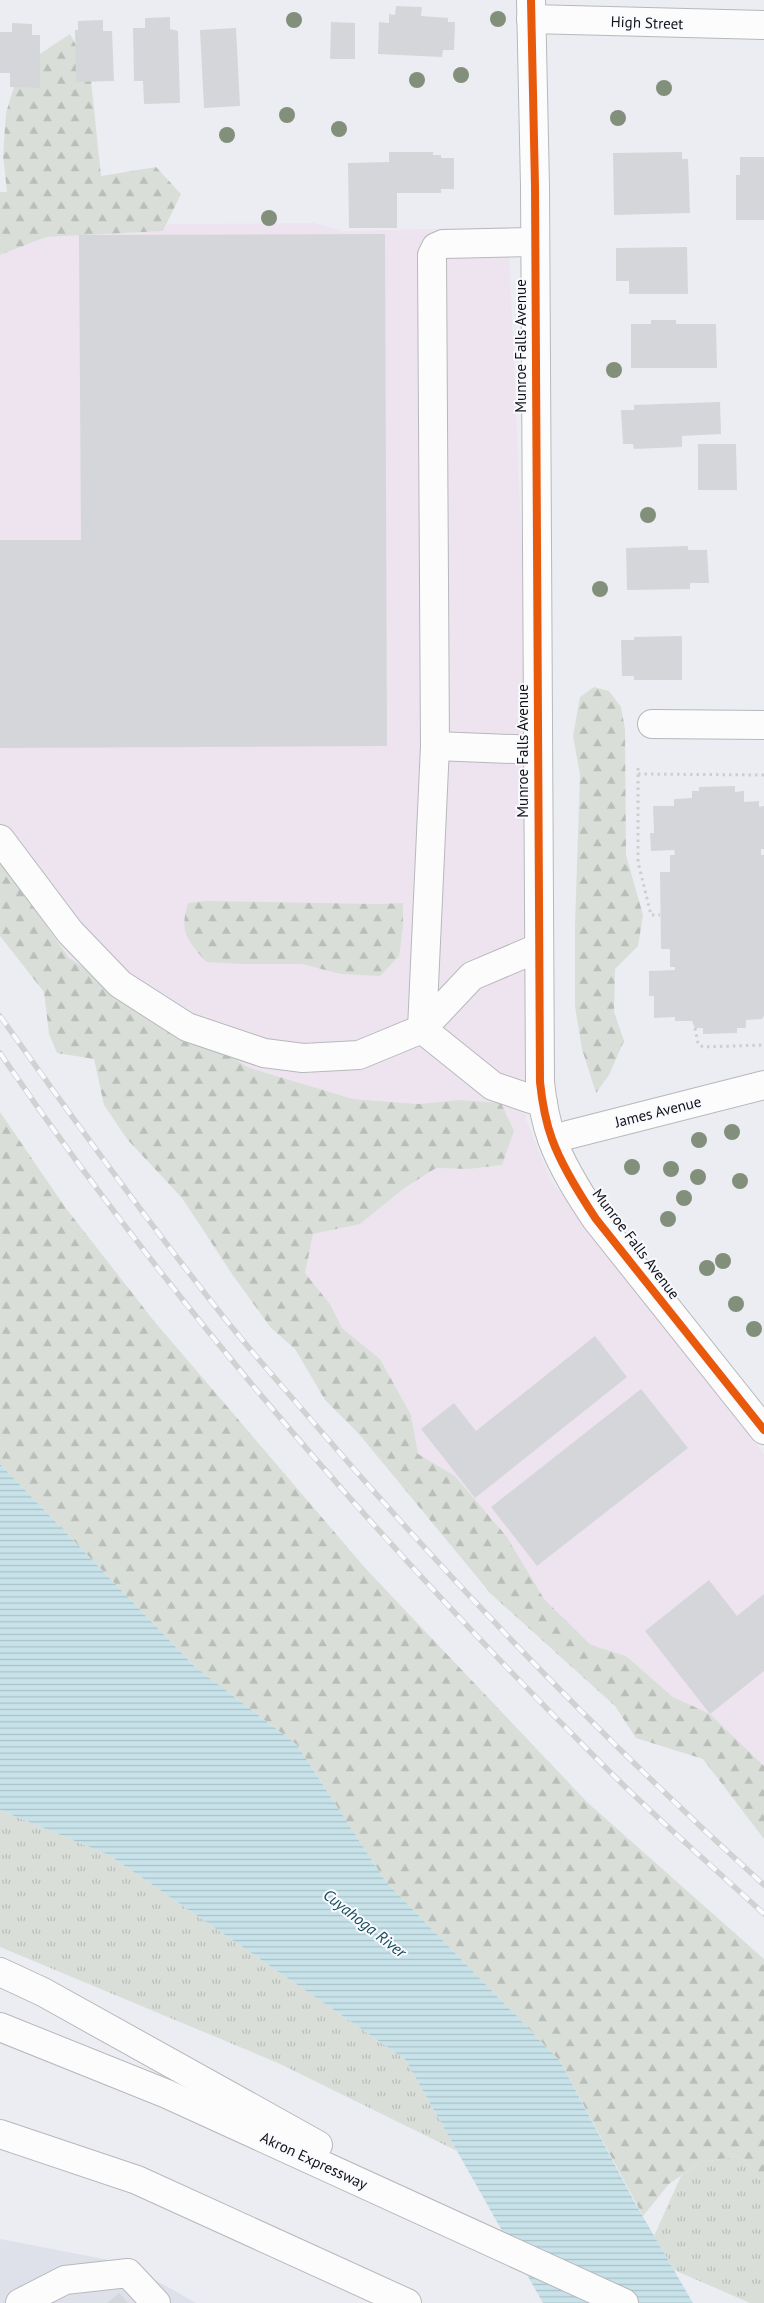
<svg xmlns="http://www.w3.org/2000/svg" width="764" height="2303" font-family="'PT Sans',sans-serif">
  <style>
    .built { fill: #dee0ea }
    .industrial { fill: #ede4f0 }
    .grass { fill: url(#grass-tufts) }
    .forest { fill: url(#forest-firs) }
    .water { fill: url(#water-rules) }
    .building { fill: #d5d6da }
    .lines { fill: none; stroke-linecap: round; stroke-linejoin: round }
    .minor-casing { stroke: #b7b8bb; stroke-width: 30 }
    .highway-casing { stroke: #b7b8bb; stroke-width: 30 }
    .path { stroke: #cececf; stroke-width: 3; stroke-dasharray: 2.5 4; stroke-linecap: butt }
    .minor { stroke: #fcfcfd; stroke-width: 28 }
    .highway { stroke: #fcfcfd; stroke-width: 28 }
    .rail-casing { stroke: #d1d1d2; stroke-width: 5.5 }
    .rail { stroke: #f8faff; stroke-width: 4; stroke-dasharray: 11; stroke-linecap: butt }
    .cycleway-casing { stroke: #f8faff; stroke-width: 11 }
    .cycleway { stroke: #e8590c; stroke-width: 8 }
    .tree { fill: #828f7b }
    .labels { text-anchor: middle; stroke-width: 4; stroke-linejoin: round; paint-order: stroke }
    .street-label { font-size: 15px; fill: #121215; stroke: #f8faff }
    .water-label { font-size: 16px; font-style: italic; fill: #174b56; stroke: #f8faff }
  </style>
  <defs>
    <pattern id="grass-tufts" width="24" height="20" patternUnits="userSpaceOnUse" patternTransform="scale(1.25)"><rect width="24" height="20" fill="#d9dfd8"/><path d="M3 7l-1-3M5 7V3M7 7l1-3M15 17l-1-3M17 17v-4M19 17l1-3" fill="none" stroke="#b9beb8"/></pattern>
    <pattern id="forest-firs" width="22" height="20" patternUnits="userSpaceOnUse" patternTransform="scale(1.25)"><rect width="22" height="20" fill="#d9dfd8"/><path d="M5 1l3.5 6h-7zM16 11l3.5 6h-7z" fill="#b9beb8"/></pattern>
    <pattern id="water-rules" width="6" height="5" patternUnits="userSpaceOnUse" patternTransform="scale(1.25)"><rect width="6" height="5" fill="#c8e2ea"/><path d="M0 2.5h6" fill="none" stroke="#abc1c8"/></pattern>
  </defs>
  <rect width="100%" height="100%" fill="#ecedf2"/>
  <!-- built -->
  <polygon class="built" points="0,2239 114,2261 136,2269 196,2303 0,2303"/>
  <!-- industrial -->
  <polygon class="industrial" points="314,223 344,231 508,227 522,550 526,1119 551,1181 599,1239 764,1454 764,1766 710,1714 673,1697 626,1656 591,1645 544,1599 507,1537 455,1476 418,1454 411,1415 380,1359 342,1328 330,1304 305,1273 313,1234 360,1224 406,1187 436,1168 469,1169 502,1165 459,1100 418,1104 353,1099 250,1068 199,1040 122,993 69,958 0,860 0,255 46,237 163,231 168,224"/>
  <!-- grass -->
  <g class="grass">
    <polygon points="0,1810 109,1855 405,2059 457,2151 278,2063 0,1947"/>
    <polygon points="741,2156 764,2184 764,2303 750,2303 674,2270 654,2236 681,2176 701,2162"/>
  </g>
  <!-- forest -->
  <g class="forest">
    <polygon points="70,34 90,71 101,176 156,167 181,194 163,231 46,237 0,255 0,192 7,192 3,155 6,113 20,67"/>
    <polygon points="594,687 609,691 621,707 625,729 626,855 643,915 638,946 615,969 614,1012 624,1041 609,1075 596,1093 582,1049 575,1007 575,924 580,775 573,736 580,697"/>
    <polygon points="0,860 69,958 122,993 199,1040 250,1068 353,1099 418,1104 459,1100 501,1103 514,1131 502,1165 469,1169 436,1168 406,1187 360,1224 313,1234 305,1273 330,1304 342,1328 380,1359 411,1415 418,1454 455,1476 507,1537 544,1599 591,1645 626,1656 673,1697 710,1714 764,1766 764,1839 703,1759 636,1738 615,1706 491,1594 359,1434 325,1400 295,1349 271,1328 234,1277 182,1198 127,1139 104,1105 94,1059 57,1053 49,1034 44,992 0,936"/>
    <path d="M207 901 378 904 403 903V927L399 956 380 976 341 974 302 964H241L206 962C187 939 179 934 188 903Z"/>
    <polygon points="0,1112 65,1207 154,1321 366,1569 588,1803 764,1959 764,2184 741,2156 701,2162 669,2184 643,2216 560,2061 386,1882 297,1745 194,1666 0,1464"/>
  </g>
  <!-- water -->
  <polygon class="water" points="0,1464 194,1666 297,1745 386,1882 560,2061 635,2203 693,2303 543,2303 405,2059 109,1855 0,1810"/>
  <!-- building -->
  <g class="building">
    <polygon points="396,6 422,7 421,16 448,18 448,22 455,22 454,50 443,50 442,57 378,54 379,22 389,23 389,14 395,15"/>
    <polygon points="170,17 170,29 178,31 180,103 144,104 143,81 134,81 133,28 145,28 145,18"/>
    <polygon points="103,20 103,31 112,31 114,81 76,82 75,30 78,30 78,21"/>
    <polygon points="331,22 355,23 355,59 330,59"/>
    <polygon points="12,23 32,24 32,35 40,35 40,88 10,87 10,73 0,73 0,32 12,32"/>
    <polygon points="236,28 240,106 204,108 200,30"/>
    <polygon points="389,152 433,152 433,155 441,155 441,158 454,158 454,189 441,189 441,193 397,193 397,228 349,228 348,163 389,162"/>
    <polygon points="682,152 682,159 688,159 690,213 614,215 613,153"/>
    <polygon points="740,157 764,157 764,220 736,220 736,175 740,175"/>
    <polygon points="385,234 387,746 0,748 0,540 81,540 79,235"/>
    <polygon points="687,247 688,294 629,294 629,281 616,281 616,248"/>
    <polygon points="651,320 676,320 676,324 716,324 717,368 631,368 631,324 651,324"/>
    <polygon points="720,402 721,434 682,436 682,447 634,449 633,444 623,444 621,410 634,410 634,405"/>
    <polygon points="698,444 736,444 737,490 698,490"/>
    <polygon points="688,546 688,550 707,550 709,583 690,583 690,589 627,590 626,548"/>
    <polygon points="682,636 682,680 634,680 634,676 622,676 621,640 634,640 634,637"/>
    <polygon points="735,786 735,792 744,791 744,802 759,801 759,807 764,806 764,849 761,849 761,855 764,855 764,1016 762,1019 746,1020 746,1028 737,1028 737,1033 703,1034 703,1028 695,1028 692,1021 675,1021 675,1017 654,1018 654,996 649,996 649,971 675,970 675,967 670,967 670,949 661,949 660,872 670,872 670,855 675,855 674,850 651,851 650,833 654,833 653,806 674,806 674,799 692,798 692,791 699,791 699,787"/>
    <polygon points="595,1336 627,1377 475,1498 421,1429 454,1403 476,1431"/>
    <polygon points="641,1389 688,1448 537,1566 491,1507"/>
    <polygon points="709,1580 737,1616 764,1594 764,1671 710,1714 645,1631"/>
    <polygon points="119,2293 128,2303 107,2303"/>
  </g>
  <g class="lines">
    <!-- minor casing -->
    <g class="minor-casing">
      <g id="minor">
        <path d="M531 0 535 186 540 1082C542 1101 545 1120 552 1139 562 1167 580 1195 596 1219L764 1430"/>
        <polyline points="531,19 764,25"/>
        <polyline points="652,724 764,725"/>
        <polyline points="435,746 537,750"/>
        <polyline points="0,839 70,932 120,984 187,1027 264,1053 303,1058 359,1055 422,1029 435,746 432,255 436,247 443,244 535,242"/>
        <polyline points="538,948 472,976 422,1029 493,1086 543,1103"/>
        <polyline points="552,1139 764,1085"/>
        <polyline points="20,2303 65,2280 128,2273 156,2303"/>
      </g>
    </g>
    <!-- highway casing -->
    <g class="highway-casing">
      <g id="highway">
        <polyline points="0,1972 43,1992 318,2145"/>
        <polyline points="0,2027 167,2094 624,2303"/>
        <polyline points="0,2134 137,2180 407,2303"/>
      </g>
    </g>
    <!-- path -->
    <g class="path">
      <polyline points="638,768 638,862 651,915 660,915"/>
      <polyline points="638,774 764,775"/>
      <polyline points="695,1028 698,1044 703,1047 764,1045"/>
    </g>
    <!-- minor -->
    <use href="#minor" class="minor"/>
    <!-- highway -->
    <use href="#highway" class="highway"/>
    <!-- rail casing -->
    <g class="rail-casing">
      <g id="rail">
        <path d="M0 1016C73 1119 147 1221 226 1320 254 1355 284 1388 313 1422 454 1586 604 1740 764 1885"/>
        <path d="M0 1053C174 1308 379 1542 598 1760 651 1814 709 1863 764 1914"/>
      </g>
    </g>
    <!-- rail -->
    <use href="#rail" class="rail"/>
    <!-- cycleway casing -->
    <g class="cycleway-casing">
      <path id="cycleway" d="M531 0 535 186 540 1082C542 1101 545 1120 552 1139 562 1167 580 1195 596 1219L764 1430"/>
    </g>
    <!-- cycleway -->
    <use href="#cycleway" class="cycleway"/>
  </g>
  <!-- trees -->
  <g class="tree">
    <circle cx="498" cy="19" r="8"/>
    <circle cx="294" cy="20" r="8"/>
    <circle cx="461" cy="75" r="8"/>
    <circle cx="417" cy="80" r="8"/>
    <circle cx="664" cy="88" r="8"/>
    <circle cx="287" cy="115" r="8"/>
    <circle cx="618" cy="118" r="8"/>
    <circle cx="339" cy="129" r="8"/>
    <circle cx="227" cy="135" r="8"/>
    <circle cx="269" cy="218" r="8"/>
    <circle cx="614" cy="370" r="8"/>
    <circle cx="648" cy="515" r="8"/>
    <circle cx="600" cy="589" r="8"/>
    <circle cx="732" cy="1132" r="8"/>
    <circle cx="699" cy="1140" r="8"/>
    <circle cx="632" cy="1167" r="8"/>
    <circle cx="671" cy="1169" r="8"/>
    <circle cx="698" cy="1177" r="8"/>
    <circle cx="740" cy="1181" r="8"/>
    <circle cx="684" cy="1198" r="8"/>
    <circle cx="668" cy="1219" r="8"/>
    <circle cx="723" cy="1261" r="8"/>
    <circle cx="707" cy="1268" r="8"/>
    <circle cx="736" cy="1304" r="8"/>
    <circle cx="754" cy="1329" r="8"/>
  </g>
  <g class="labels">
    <!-- street labels -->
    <g class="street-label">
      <text transform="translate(647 23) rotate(2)" y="5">High Street</text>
      <text transform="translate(521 346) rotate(-90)" y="5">Munroe Falls Avenue</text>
      <text transform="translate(523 751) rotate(-90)" y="5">Munroe Falls Avenue</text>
      <text transform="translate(658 1112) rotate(-14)" y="5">James Avenue</text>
      <text transform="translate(636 1244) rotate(53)" y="5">Munroe Falls Avenue</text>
      <text transform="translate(314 2161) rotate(25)" y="5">Akron Expressway</text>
    </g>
    <!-- water labels -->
    <g class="water-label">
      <text transform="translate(365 1923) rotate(38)" y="6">Cuyahoga River</text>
    </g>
  </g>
</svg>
